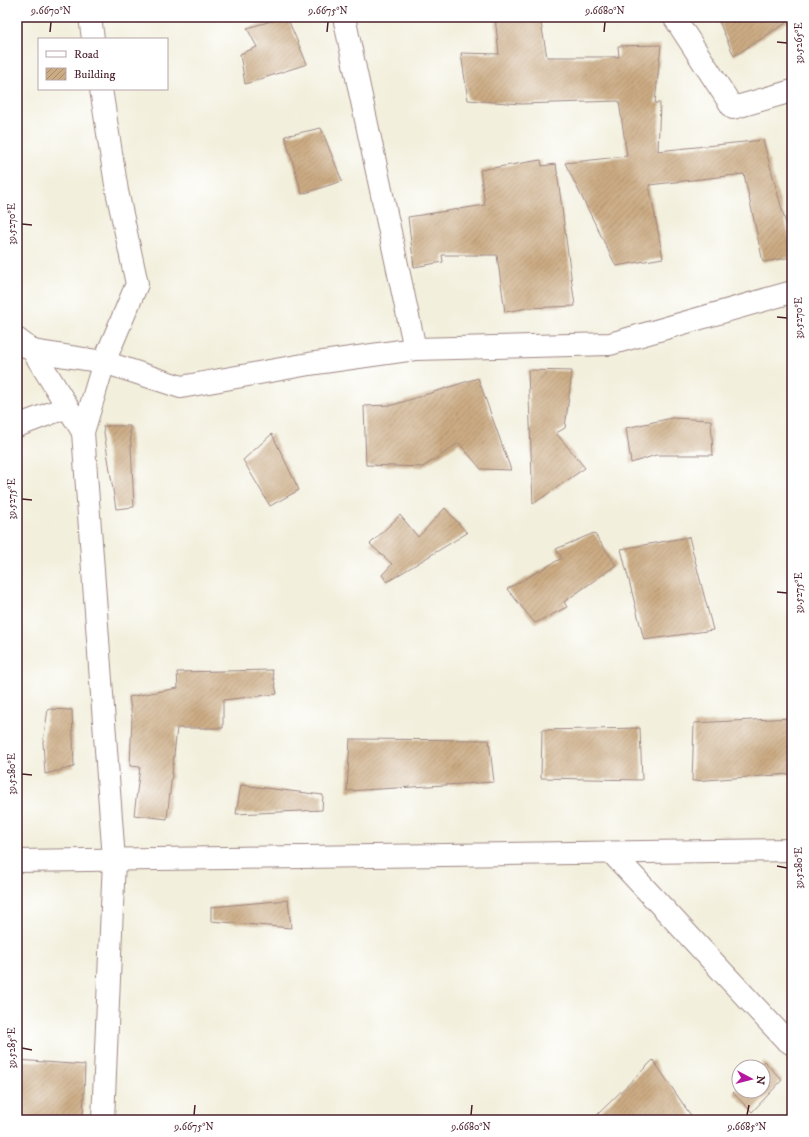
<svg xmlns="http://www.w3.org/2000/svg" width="809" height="1137" font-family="'IM FELL DW Pica',serif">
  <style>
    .building { fill: url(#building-hatch) }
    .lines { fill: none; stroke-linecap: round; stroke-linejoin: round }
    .street-casing { stroke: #9e8784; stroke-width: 24 }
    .street { stroke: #fff; stroke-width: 22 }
    .ticks { fill: none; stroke: #4a1f2b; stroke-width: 1.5 }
    .neatline { fill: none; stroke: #4a1f2b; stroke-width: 1.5 }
    .ticks-label { font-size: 10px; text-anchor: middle; fill: #4a1f2b }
  </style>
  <defs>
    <pattern id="building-hatch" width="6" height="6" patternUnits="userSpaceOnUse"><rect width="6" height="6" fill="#cbab83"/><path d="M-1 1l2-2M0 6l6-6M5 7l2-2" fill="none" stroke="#a78b6b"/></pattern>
  </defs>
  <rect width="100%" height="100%" fill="#fff"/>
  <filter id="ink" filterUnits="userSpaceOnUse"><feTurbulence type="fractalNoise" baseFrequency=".025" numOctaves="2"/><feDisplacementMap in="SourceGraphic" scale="8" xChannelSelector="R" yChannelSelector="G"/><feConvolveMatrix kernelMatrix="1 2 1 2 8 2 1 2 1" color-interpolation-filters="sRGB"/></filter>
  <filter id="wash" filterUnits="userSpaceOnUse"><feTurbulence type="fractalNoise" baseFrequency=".012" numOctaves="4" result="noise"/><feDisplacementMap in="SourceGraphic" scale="16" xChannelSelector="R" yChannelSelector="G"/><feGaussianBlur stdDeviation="0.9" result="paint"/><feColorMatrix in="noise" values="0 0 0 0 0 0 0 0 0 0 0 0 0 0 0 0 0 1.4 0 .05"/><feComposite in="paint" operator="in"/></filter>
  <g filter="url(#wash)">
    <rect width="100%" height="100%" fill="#f2efdc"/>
    <g id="blocks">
      <!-- building -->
      <g class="building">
        <polygon points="285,17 287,17 307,64 245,84 240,54 257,47 247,28"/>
        <polygon points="495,17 540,17 547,57 619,57 618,46 661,45 655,103 660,103 658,151 763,140 792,246 792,257 763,262 744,174 649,185 663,258 616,266 565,163 627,156 619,101 521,104 468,100 461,53 499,54"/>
        <polygon points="717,17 792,17 792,19 734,56"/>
        <polygon points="321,128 342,181 302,194 285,136"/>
        <polygon points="541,160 542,166 556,164 575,306 528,308 505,312 497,255 442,255 443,262 414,267 408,217 485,205 480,170"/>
        <polygon points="528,370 572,371 565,428 556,433 585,468 533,504"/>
        <polygon points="478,378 511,470 481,469 459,443 423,467 366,465 364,406 393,405"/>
        <polygon points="672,418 711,420 713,455 656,455 631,463 626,428"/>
        <polygon points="103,426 130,426 134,507 116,509"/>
        <polygon points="272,434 299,490 270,506 243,460"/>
        <polygon points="445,508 467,533 387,582 382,575 392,564 370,544 400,515 418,537"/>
        <polygon points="594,533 616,565 564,602 567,607 535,623 507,589 562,558 556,549"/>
        <polygon points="689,537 713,630 644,640 621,549"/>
        <polygon points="272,670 277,694 223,700 223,728 177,728 167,819 134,815 140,767 130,766 132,717 129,697 178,688 177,672"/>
        <polygon points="48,709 72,710 74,767 45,774 43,742"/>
        <polygon points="792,718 792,774 692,781 694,723"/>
        <polygon points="640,728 642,780 541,778 542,730"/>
        <polygon points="350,739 489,740 494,782 347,791"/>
        <polygon points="241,785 323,795 322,810 236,814"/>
        <polygon points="288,900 291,928 211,921 211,907"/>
        <polygon points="17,1060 85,1065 83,1120 17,1120"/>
        <polygon points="653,1060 694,1120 592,1120"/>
        <polygon points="764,1061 782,1080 752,1112 733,1093 739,1087 739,1091 763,1091 763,1067 759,1067"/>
      </g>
    </g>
  </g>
  <g filter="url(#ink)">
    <use href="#blocks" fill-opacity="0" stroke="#9e8784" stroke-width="1"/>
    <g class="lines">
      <!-- street casing -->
      <g class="street-casing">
        <g id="street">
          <polyline points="90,17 93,39"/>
          <polyline points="344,17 415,349"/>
          <polyline points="674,17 733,108 792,91"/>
          <polyline points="17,339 33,351 104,362 137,284 117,191 101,89"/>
          <polyline points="33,351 83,432"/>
          <polyline points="17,426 67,407"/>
          <polyline points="612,853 785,1039 792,1044"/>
          <polyline points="17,861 792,850"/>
          <polyline points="103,1120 114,860 83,432 104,362 181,387 309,364 415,349 610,344 792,292"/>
        </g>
      </g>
      <!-- street -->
      <use href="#street" class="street"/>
    </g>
  </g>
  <!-- ticks -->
  <path class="ticks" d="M50 32 51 22M327 32 328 22M604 32 605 22M777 42 787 43M22 224 32 225M777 317 787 318M22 499 32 500M777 592 787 593M22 774 32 775M777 866 787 868M22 1048 32 1050M194 1115 195 1105M471 1115 472 1105M747 1115 749 1105"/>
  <!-- margin -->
  <rect width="809" height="1137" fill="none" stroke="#fff" stroke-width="44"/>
  <!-- legend -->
  <rect x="38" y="38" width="130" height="52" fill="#ffffff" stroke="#b7a5aa"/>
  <rect x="46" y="51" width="20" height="6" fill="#ffffff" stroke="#b7a5aa"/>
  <text x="74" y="58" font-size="12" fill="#4a1f2b">Road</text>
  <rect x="46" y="68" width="20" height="12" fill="url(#building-hatch)" stroke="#b7a5aa"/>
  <text x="74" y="78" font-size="12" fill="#4a1f2b">Building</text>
  <!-- north arrow -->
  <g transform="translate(751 1079) rotate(97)"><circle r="19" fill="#ffffff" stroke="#b7a5aa"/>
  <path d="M0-3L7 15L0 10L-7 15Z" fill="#b5179e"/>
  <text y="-6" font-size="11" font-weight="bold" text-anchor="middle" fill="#4a1f2b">N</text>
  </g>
  <rect x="22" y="22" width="765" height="1093" class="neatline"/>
  <g class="ticks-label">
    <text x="51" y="14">9.6670°N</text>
    <text x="328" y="14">9.6675°N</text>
    <text x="605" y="14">9.6680°N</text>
    <text transform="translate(798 43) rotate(-90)" y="4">39.5265°E</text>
    <text transform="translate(11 224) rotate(-90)" y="4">39.5270°E</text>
    <text transform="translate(798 318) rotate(-90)" y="4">39.5270°E</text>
    <text transform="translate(11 499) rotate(-90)" y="4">39.5275°E</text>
    <text transform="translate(798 593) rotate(-90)" y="4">39.5275°E</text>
    <text transform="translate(11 774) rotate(-90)" y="4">39.5280°E</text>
    <text transform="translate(798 868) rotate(-90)" y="4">39.5280°E</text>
    <text transform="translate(11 1048) rotate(-90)" y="4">39.5285°E</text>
    <text x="194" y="1130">9.6675°N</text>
    <text x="471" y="1130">9.6680°N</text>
    <text x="747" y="1130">9.6685°N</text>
  </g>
</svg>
